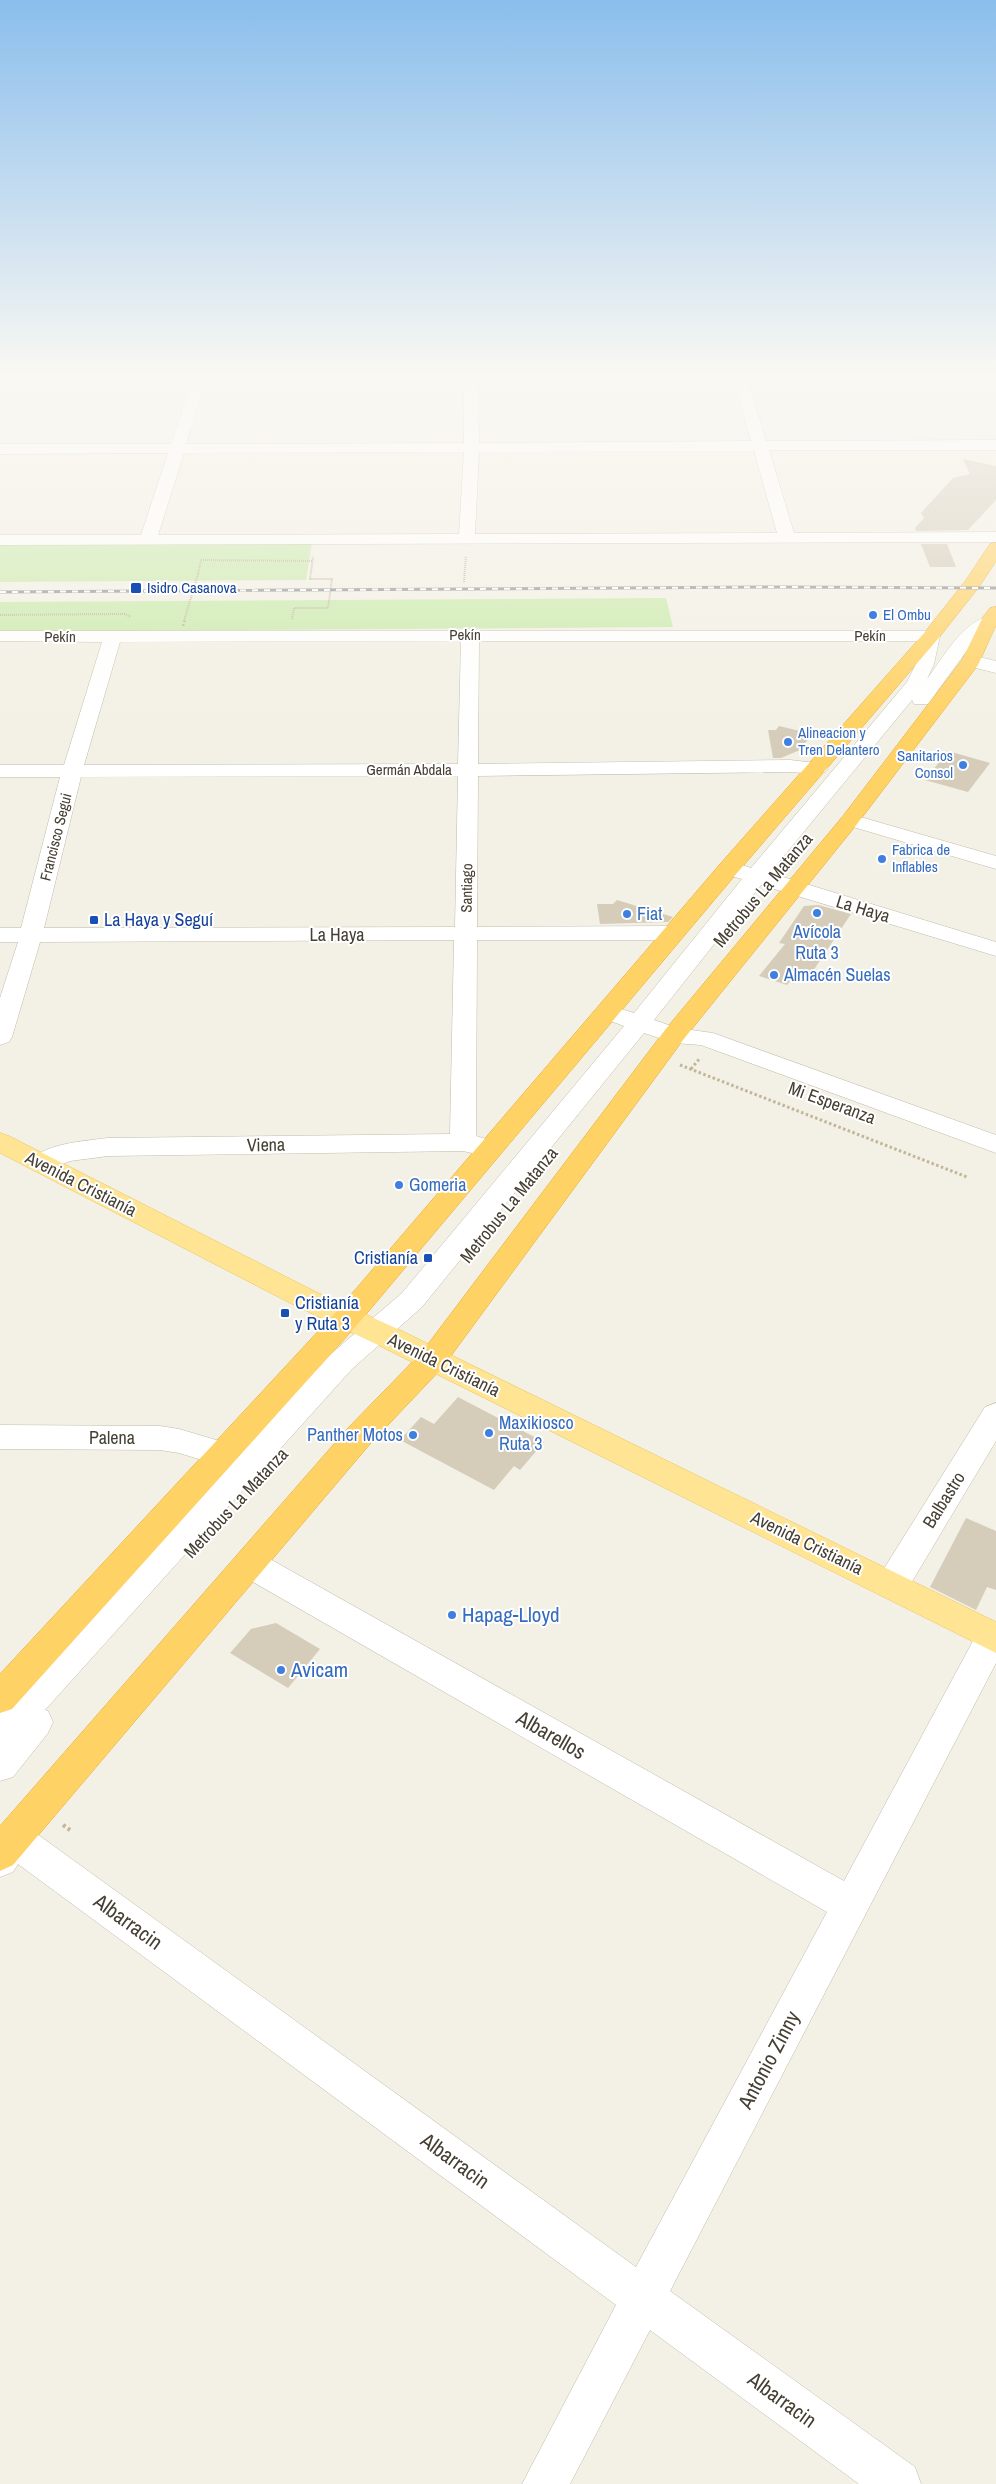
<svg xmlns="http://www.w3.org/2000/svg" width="996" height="2484" font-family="'Archivo Narrow',sans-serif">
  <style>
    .green { fill: #cbeaac }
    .building { fill: #d6ccba }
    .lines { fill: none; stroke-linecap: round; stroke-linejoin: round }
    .minor-casing { stroke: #c2bbaa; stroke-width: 1 }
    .major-casing { stroke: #e9c55e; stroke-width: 1 }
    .highway-casing { stroke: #e4a92f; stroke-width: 1 }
    .path-far2 { stroke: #c2b598; stroke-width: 2; stroke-dasharray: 1 1; stroke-linecap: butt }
    .path-far1 { stroke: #c2b598; stroke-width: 3; stroke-dasharray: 2.5 2.5; stroke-linecap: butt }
    .path { stroke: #c2b598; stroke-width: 4; stroke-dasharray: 3 3; stroke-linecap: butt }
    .minor { fill: #fff; fill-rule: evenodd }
    .major { fill: #ffe593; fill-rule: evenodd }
    .highway { fill: #ffd265; fill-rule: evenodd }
    .rail-casing { stroke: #959595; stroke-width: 3 }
    .rail { stroke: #fff; stroke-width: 2; stroke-dasharray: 6; stroke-linecap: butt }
    .path-bridge-far1 { stroke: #c2b598; stroke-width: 2; stroke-dasharray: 1 1; stroke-linecap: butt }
    .path-bridge { stroke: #c2b598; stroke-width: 2.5; stroke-dasharray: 2 2; stroke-linecap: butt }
    .transit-dot { fill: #1a4fb4; stroke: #fff; stroke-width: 2 }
    .shop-dot { fill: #3f7fe0; stroke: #fff; stroke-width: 2 }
    .labels { text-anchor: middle; stroke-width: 4; stroke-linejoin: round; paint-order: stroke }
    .far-transit-label { font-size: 15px; fill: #164399; stroke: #fff; text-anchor: start }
    .far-shop-label { font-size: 15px; fill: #366cbe; stroke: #fff; text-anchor: start }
    .far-street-label { font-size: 15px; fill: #464034; stroke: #fff }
    .street-label { font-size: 18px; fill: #464034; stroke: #fff }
    .shop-label { font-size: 18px; fill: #366cbe; stroke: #fff; text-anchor: start }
    .transit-label { font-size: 18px; fill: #164399; stroke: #fff; text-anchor: start }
    .near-shop-label { font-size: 21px; fill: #366cbe; stroke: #fff; text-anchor: start }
    .near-street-label { font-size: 21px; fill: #464034; stroke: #fff }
  </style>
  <rect width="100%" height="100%" fill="#f3f0e5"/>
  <!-- green -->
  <g class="green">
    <polygon points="312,543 306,580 0,582 0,544"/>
    <polygon points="666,598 673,627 0,632 0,602"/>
  </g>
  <!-- building -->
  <g class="building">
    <polygon points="963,459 996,466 996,500 968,530 916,531 915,528 924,518 921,513 953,478 970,474"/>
    <polygon points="921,544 947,544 956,567 930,567"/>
    <polygon points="779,726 812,734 800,750 781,758 773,758 768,730 776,730"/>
    <polygon points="948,751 990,763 968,792 925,780"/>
    <polygon points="617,900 673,917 668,922 600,924 597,904 613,904"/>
    <polygon points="818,905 851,914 805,983 792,979 787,985 759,976 785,944 779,943 804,906"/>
    <polygon points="458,1397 544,1442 520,1470 514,1466 494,1490 400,1440 421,1417 434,1424"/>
    <polygon points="966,1518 996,1531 996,1590 987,1587 976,1610 930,1587"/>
    <polygon points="276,1623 320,1649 288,1688 230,1653 251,1629"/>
  </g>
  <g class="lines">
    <!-- minor casing -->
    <g class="minor-casing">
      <g id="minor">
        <path d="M194 375H208L186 444 464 443V375H478L479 443 751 441 732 375H746L766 441 996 440V450H769L794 533 996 532V542L0 545V535H141L168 453 0 454V444H171ZM754 451 777 533 475 534 479 452ZM464 452 459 534 158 535 184 453Z"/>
        <path d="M989 616 995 617V625L973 642 928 704H914L912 700 770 873 996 942V956L761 885 654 1020 677 1028 713 1033 996 1135V1153L701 1045 674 1043 644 1033 422 1307 352 1369 45 1710 48 1711 53 1722 48 1733 13 1777 0 1781V1710L229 1464 222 1466 179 1453 160 1450 0 1449V1425L160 1426 179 1429 233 1445 237 1455 332 1353 402 1293 624 1026 600 1017 596 1012 600 1007 608 1005 634 1013 742 879 731 876 728 871 731 866 739 864 751 868 907 682 916 664 921 641H479L478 764 790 760 825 764 828 768 825 772 818 774 790 772 478 776 477 927 674 926 682 928 685 933 682 938 674 940H477L476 1136 490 1140 494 1146 490 1152 481 1155 463 1151 108 1156 70 1161 41 1173 32 1170 28 1164C41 1143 86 1141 108 1138L450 1134 454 940 40 942 12 1037 9 1042 0 1045V998L18 942H0V928H21L60 777H0V765H64L102 642 0 641V631H931L937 632 940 636 934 664 927 679C943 658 961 623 989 616ZM461 641 458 764 84 765 120 642ZM458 776 455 927 44 928 81 777Z"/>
        <polygon points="971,655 996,661 996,673 964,665 962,661 964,657"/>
        <polygon points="850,814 996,856 996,869 843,824 840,820 843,816"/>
        <polygon points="996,1403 996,1441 904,1595 892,1599 880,1595 876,1585 880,1575 985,1407"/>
        <polygon points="250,1550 261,1554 844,1881 981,1626 996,1623 996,1663 670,2291 915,2467 921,2484 859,2484 650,2330 570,2484 522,2484 616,2305 18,1864 13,1872 0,1877 0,1826 13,1821 26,1826 636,2267 827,1912 239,1574 234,1564 239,1554"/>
      </g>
    </g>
    <!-- major casing -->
    <g class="major-casing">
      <polygon id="major" points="0,1133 9,1136 314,1291 400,1330 996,1622 996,1653 380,1346 294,1305 0,1153"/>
    </g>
    <!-- highway casing -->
    <g class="highway-casing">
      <g id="highway">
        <polygon points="996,543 996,561 979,587 937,640 737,873 357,1325 12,1709 0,1713 0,1674 337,1311 721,863 925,632 966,580 990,544"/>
        <polygon points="996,607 996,625 978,665 857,824 683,1040 442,1368 370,1444 13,1865 0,1871 0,1826 348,1428 422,1352 665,1030 843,816 962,660 983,617 990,608"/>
      </g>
    </g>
    <!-- path-far2 -->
    <g class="path-far2">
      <polyline points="201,560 313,561"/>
      <polyline points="198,574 201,560"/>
      <polyline points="464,582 466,556"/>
      <polyline points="0,615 125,614 131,617"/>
      <polyline points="292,619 294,608 328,608 332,579 310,579 313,557"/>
    </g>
    <!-- path-far1 -->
    <g class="path-far1">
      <polyline points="680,1065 967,1177"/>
      <polyline points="691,1069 700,1058"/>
    </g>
    <!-- path -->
    <polyline class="path" points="63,1825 70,1830"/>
    <!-- minor -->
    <use href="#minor" class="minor"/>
    <!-- major -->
    <use href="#major" class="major"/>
    <!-- highway -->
    <use href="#highway" class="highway"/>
    <!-- rail casing -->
    <g class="rail-casing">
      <polyline id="rail" points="0,592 776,587 996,588"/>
    </g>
    <!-- rail -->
    <use href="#rail" class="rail"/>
    <!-- path-bridge-far1 -->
    <polyline class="path-bridge-far1" points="184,621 198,574"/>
    <!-- path-bridge -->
    <polyline class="path-bridge" points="183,626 185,620"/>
  </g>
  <!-- sky -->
  <linearGradient id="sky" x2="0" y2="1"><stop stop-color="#8abeec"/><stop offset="0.52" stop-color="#faf8f3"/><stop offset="1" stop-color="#faf8f3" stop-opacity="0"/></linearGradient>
  <rect width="996" height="723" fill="url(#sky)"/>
  <!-- markers -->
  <g class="transit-dot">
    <rect x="130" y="582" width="12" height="12" rx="2.5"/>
    <rect x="89" y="915" width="10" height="10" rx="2.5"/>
    <rect x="423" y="1253" width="10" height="10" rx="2.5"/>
    <rect x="280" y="1308" width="10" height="10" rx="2.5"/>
  </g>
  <g class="shop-dot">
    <circle cx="873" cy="615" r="5"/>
    <circle cx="788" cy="742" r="5"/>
    <circle cx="963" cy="765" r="5"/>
    <circle cx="882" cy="859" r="5"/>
    <circle cx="817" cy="913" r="5"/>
    <circle cx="627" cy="914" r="5"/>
    <circle cx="774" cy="975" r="5"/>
    <circle cx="399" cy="1185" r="5"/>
    <circle cx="489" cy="1433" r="5"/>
    <circle cx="413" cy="1435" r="5"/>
    <circle cx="452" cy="1615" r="5"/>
    <circle cx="281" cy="1670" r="5"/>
  </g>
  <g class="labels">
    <!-- far-transit labels -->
    <g class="far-transit-label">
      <text x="147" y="593">Isidro Casanova</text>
    </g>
    <!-- far-shop labels -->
    <g class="far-shop-label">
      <text x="883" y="620">El Ombu</text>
      <text x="798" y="738">Alineacion y<tspan x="798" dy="17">Tren Delantero</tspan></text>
      <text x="953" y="761" text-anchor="end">Sanitarios<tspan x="953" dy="17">Consol</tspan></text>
      <text x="892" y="855">Fabrica de<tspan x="892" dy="17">Inflables</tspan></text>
    </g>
    <!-- far-street labels -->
    <g class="far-street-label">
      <text x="465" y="640">Pekín</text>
      <text x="870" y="641">Pekín</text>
      <text x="60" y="642">Pekín</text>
      <text x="409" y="775">Germán Abdala</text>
      <text transform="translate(56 837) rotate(-76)" y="5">Francisco Segui</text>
      <text transform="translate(467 888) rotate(-89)" y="5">Santiago</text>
    </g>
    <!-- street labels -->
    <g class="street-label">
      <text transform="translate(763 890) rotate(-50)" y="6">Metrobus La Matanza</text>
      <text transform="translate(863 909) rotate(17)" y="6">La Haya</text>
      <text x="337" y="941">La Haya</text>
      <text transform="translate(832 1103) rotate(20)" y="6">Mi Esperanza</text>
      <text transform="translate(266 1145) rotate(-1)" y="6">Viena</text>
      <text transform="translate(81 1184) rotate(27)" y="6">Avenida Cristianía</text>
      <text transform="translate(509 1205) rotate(-51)" y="6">Metrobus La Matanza</text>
      <text transform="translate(444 1365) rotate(26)" y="6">Avenida Cristianía</text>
      <text x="112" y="1444">Palena</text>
      <text transform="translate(944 1500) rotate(-58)" y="6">Balbastro</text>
      <text transform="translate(236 1503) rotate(-47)" y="6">Metrobus La Matanza</text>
      <text transform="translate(807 1543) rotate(26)" y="6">Avenida Cristianía</text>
    </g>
    <!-- shop labels -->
    <g class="shop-label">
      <text x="637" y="920">Fiat</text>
      <text x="817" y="938" text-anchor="middle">Avícola<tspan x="817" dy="21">Ruta 3</tspan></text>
      <text x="784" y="981">Almacén Suelas</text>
      <text x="409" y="1191">Gomeria</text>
      <text x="499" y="1429">Maxikiosco<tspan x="499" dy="21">Ruta 3</tspan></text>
      <text x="403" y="1441" text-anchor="end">Panther Motos</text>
    </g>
    <!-- transit labels -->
    <g class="transit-label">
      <text x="104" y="926">La Haya y Seguí</text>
      <text x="418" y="1264" text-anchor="end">Cristianía</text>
      <text x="295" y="1309">Cristianía<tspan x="295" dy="21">y Ruta 3</tspan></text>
    </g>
    <!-- near-shop labels -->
    <g class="near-shop-label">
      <text x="462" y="1622">Hapag-Lloyd</text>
      <text x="291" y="1677">Avicam</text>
    </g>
    <!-- near-street labels -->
    <g class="near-street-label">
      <text transform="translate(551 1735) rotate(30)" y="7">Albarellos</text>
      <text transform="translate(128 1922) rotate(36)" y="7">Albarracin</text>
      <text transform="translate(769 2060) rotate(-62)" y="7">Antonio Zinny</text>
      <text transform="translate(455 2161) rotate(36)" y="7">Albarracin</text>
      <text transform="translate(782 2400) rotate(36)" y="7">Albarracin</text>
    </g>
  </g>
</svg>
